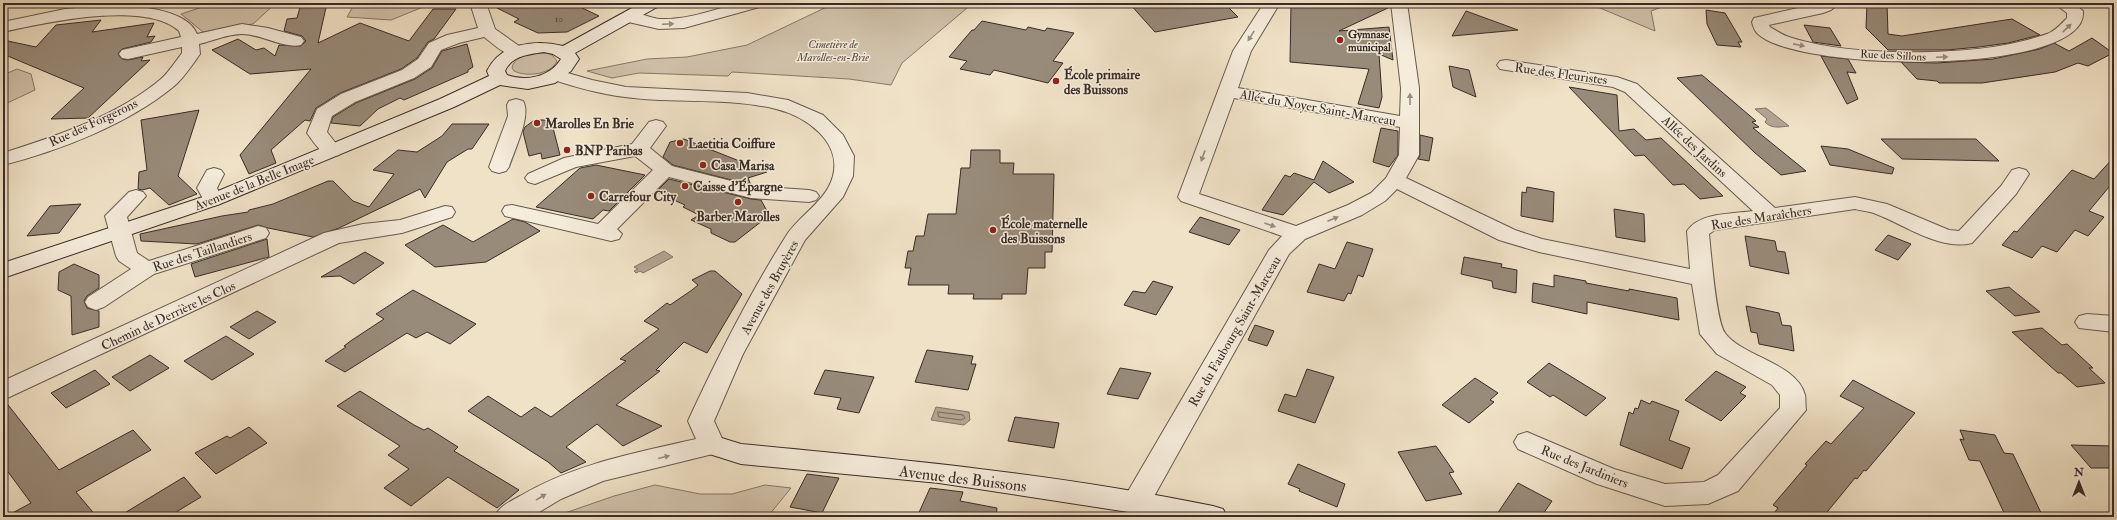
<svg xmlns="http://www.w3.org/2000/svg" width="2117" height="520" font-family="'IM FELL Double Pica',serif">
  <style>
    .green { fill: #d1c3ac; stroke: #85786a }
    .water { fill: #b2a491; stroke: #827467 }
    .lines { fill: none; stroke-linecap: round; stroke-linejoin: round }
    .shore { stroke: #76685c; stroke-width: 1 }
    .building { fill: #988b7a; stroke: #392c27 }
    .street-casing { stroke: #675a4f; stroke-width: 2 }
    .secondary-casing { stroke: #392c27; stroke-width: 2 }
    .street { fill: #f5ecdb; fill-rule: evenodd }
    .secondary { fill: #f5ecdb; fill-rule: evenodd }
    .oneway { fill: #978c81 }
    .poi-dot { fill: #8f2418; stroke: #f5ecdb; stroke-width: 1.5 }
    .labels { text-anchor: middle; stroke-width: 3; stroke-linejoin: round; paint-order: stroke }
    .far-number-label { font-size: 9px; fill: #51443c }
    .far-poi-label { font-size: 11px; font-weight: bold; fill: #392c27; stroke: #f5ecdb; text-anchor: start }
    .far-park-label { font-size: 11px; font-style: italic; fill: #574a42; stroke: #f5ecdb }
    .far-street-label { font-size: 11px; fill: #392c27; stroke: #f5ecdb }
    .street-label { font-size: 13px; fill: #392c27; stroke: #f5ecdb }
    .poi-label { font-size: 13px; font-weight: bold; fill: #392c27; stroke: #f5ecdb; text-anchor: start }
    .near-street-label { font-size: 16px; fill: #392c27; stroke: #f5ecdb }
  </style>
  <rect width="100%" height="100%" fill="#f0e2c7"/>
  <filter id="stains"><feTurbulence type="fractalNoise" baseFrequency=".005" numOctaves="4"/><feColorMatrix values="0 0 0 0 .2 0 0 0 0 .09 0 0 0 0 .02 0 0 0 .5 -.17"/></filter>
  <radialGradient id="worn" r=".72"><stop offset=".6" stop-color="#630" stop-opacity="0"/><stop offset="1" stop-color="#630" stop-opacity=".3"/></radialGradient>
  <!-- green -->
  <g class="green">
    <polygon points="214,3 276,3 253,24 203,32 181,14"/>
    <polygon points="355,3 442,3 428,5 391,20 347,17"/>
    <polygon points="835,3 973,3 902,63 891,85 849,79 732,72 728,76 639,73 612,78 587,71 647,59 687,57 747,45"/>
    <polygon points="1588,3 1673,3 1651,11 1655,31"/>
    <path d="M547 53 552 55 557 61C551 75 526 77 514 71L512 68C514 54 536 53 547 53Z"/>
    <polygon points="17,69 31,74 35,90 3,105 3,75"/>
    <polygon points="655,485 700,494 732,494 765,485 791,488 769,515 771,517 566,517 565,513 614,496"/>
  </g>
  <!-- water -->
  <g class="water">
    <path d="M1766 108 1789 126C1780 127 1771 129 1765 122L1767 119 1755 109Z"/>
    <polygon points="664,251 673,257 643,273 640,271 636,273 634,271 638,269 634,267"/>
    <polygon points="936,407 969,412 970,420 964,425 931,420"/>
  </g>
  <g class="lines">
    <!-- shore -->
    <polygon class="shore" points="938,412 963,415 965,418 961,420 939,417"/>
  </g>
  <!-- building -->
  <g class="building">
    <polygon points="327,3 318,43 360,23 409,41 433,9 456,9 434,39 428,42 417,58 401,69 340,93 316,108 310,121 305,120 271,150 276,163 249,174 240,155 311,69 250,74 212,50 238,39 256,50 264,48 275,56 279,45 301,46 306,41 302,36 284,31 287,19 297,18 300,7"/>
    <polygon points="498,3 572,3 599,16 567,32 538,33 514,22 519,19 497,8 507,7"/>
    <polygon points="1129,3 1224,3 1238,17 1155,32"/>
    <polygon points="1300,3 1346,3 1346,5 1390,7 1339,31 1389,27 1393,60 1379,54 1382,97 1379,108 1358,104 1369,69 1290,62 1291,4 1300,5"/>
    <polygon points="1867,3 1887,3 1888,34 1902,36 2012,19 2040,35 2008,43 1979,47 1947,50 1888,50 1866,28"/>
    <polygon points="1706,10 1725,13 1742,42 1738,42 1741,47 1717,45 1707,24"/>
    <polygon points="1466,11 1518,30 1452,36"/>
    <polygon points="101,20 92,32 154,23 147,37 155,36 151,42 122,49 118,54 122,59 128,60 143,57 141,61 150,60 88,118 51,119 84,88 3,54 3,40 36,47 56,25"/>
    <polygon points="982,21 1026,30 1028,27 1045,31 1047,28 1074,33 1053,61 1063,63 1048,83 994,70 990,75 960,69 967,61 949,57 972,30 974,30"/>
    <polygon points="1804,25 1830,28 1841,46 1813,42"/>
    <polygon points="2092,38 2113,53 2088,66 2078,63 2055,72 1982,83 1939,83 1937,81 1917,79 1901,62 1937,63 1993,59 2040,49 2054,43 2069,51"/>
    <polygon points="467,44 473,67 468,70 468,72 404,100 400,98 378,109 360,126 331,123 333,117 356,103 415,79 432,68 442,51"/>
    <polygon points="1821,56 1848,59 1856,73 1847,72 1858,99 1847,104"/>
    <polygon points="1449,66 1469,70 1476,97 1453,87"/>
    <polygon points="1702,75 1756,121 1752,122 1759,127 1753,128 1806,171 1781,175 1754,152 1677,78"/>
    <polygon points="1569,87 1617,95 1619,131 1634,129 1646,140 1661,138 1723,196 1700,199 1684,184 1673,185 1644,155 1635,156"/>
    <polygon points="199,110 178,176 197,194 169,205 150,188 142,190 138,189 139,172 147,170 141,120"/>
    <polygon points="540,120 551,120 560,155 542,159 541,153 529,156 523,132 525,127 533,121"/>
    <polygon points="452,124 489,124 472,149 468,149 447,162 425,198 420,189 339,228 313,237 268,228 258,225 197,244 141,241 140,234 222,216 248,212 249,210 273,204 328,181 333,181 353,201 369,207 394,174 373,170 398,150 417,152 442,136"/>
    <polygon points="1381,128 1398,131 1398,155 1389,167 1373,162"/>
    <polygon points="1420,135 1433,138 1429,161 1418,159 1420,155"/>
    <polygon points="684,139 767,172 748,178 751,185 673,165 663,157 670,142"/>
    <polygon points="1881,139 1976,139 1999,161 1902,159"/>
    <polygon points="1821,146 1848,149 1894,168 1892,174 1830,165"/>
    <polygon points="971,150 1000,150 1000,163 1014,163 1013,174 1054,174 1052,252 1045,252 1045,268 1028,268 1026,294 1002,294 1002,299 973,299 974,294 948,294 949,285 908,285 911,268 905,268 908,251 913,251 916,236 924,236 928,214 956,214 961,168 970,168"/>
    <polygon points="2114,157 2114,181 2089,211 2104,217 2088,236 2075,230 2057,252 2042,246 2032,258 2002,245 2014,231 2017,232 2072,170 2094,179"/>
    <polygon points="1323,161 1354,182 1329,193 1314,182 1283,215 1262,210 1285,175 1290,177 1294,173 1314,180"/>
    <polygon points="596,165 645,175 609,211 603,210 593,219 536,207 580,168"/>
    <polygon points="669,179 751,199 761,200 767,211 757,219 762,221 735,242 730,242 711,233 711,229 691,220 699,215 683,207 685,205 656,192"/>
    <polygon points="1527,187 1554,192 1553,222 1521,216 1522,192 1526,193"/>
    <polygon points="81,204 59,233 27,236 50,206"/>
    <polygon points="1614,209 1644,214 1645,242 1616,237"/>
    <polygon points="1200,217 1240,230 1229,245 1189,232"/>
    <polygon points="513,219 525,222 540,231 486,262 435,267 405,245 443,225 473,242"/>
    <polygon points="1888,235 1911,244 1898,260 1875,250"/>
    <polygon points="1745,236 1775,241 1777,251 1785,252 1789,274 1750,266"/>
    <polygon points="267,239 269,257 195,277 191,264"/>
    <polygon points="1347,242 1373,249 1363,277 1358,275 1351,294 1348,293 1344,301 1307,292 1319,264 1335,269"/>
    <polygon points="365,252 384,263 354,284 340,276 321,277"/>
    <polygon points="1464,257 1502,264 1501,267 1517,270 1516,293 1493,288 1492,281 1461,274"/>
    <polygon points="74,264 99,275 99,288 87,296 84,301 87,308 99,311 99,327 72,335 71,296 58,290 59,272"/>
    <polygon points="710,271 715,271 742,294 707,353 684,342 656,370 660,371 616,405 662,426 623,446 597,424 566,447 586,462 561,473 548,462 468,411 488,396 521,417 535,407 551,417 626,361 620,359 659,329 644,321 667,303 670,305 692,290 698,285 692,280"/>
    <polygon points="1554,275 1586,281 1586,283 1629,291 1629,289 1677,298 1679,320 1587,302 1587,314 1532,302 1533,283 1554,287"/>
    <polygon points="1153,281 1173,287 1156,315 1124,305 1133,291 1145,293"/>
    <polygon points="2009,287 2015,292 2040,312 2015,316 1986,291"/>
    <polygon points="413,290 476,324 450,344 427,332 416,338 407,333 345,372 325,361 346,347 344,346 352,340 384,319 376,314"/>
    <polygon points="1746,306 1779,313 1782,325 1791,326 1794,351 1759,344 1757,333 1751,332"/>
    <polygon points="257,311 276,322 249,339 230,327"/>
    <polygon points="1255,325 1274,331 1267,346 1248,340"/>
    <polygon points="2042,328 2062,345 2067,344 2093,368 2089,368 2105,383 2077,387 2061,373 2058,373 2012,332"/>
    <polygon points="226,336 254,354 212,380 184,361"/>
    <polygon points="927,350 973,356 971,364 976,364 968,390 915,382"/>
    <polygon points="150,355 169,368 130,391 112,377"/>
    <polygon points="1549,363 1606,398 1586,416 1553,395 1550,397 1527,382"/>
    <polygon points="1120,368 1151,373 1138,399 1107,394"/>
    <polygon points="1307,369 1334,377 1315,423 1278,411 1285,394 1296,397"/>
    <polygon points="95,370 110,384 66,408 51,393"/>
    <polygon points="825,370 874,377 859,413 837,409 841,398 814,394"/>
    <polygon points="1716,371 1746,387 1740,393 1746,396 1721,421 1685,400"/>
    <polygon points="1475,378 1498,393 1490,400 1494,402 1469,423 1442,405"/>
    <polygon points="1853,380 1915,413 1866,471 1864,470 1857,479 1855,478 1823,517 1771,517 1778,508 1773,505 1807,465 1805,464 1826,441 1831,444 1864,408 1840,396"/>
    <polygon points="360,391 414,425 424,430 428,428 458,447 454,451 519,490 497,508 448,477 411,506 384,488 409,469 388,455 400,446 337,406"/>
    <polygon points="1641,400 1650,404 1652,401 1679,411 1669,440 1690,448 1682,469 1620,445 1629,412 1633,414 1635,408 1638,409"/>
    <polygon points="3,401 5,401 59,470 133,430 151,450 76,492 97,517 5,517 31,503 3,465"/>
    <polygon points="1015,417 1059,423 1054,448 1008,441"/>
    <polygon points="249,427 267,443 216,474 195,453 227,436 230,438"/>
    <polygon points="1960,430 1995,435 2004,453 2013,454 2043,517 2006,517 1980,461 1969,460 1960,439 1964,440"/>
    <polygon points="2071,445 2114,446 2114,468 2091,468"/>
    <polygon points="1436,446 1454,472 1449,473 1462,494 1426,501 1398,452"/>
    <polygon points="1298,464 1345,484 1337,507 1299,491 1300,489 1288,484"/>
    <polygon points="807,474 839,478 822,513 790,507"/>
    <polygon points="184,477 201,497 168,517 118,517"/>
    <polygon points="1518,483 1552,501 1541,517 1495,517"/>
    <polygon points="930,488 963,492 960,501 997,508 996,517 917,517"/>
  </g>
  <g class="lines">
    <!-- street casing -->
    <g class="street-casing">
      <g id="street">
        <path d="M470 3H486L495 29 522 48 525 52 522 56C508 59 495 45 484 37L459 43 441 50 431 67 414 78 355 102 332 116 327 132 342 151 339 155C323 159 316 145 307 133L317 109 341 94 402 70 418 59 429 43 447 35 478 28Z"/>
        <path d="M739 3H765L763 6 684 28 659 29 624 21 622 17 624 13C636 10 648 18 660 19 687 20 713 10 739 3Z"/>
        <path d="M1264 3H1280L1251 51 1238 88 1400 116 1401 88 1391 3H1407L1419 88V155L1406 178 1515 230 1542 239 1690 269 1687 231C1700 212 1733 214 1753 211L1625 92 1613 87 1500 69 1497 65 1500 61 1506 60 1617 77 1637 84 1775 208 1855 197 1887 204 1949 230 1959 231 2001 186 2012 170 2019 168 2026 170 2029 174 2016 194 1972 243C1940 251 1905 225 1876 214 1870 211 1862 211 1855 209L1715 230 1709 234C1711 251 1716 322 1725 333 1743 357 1797 363 1805 395 1806 399 1805 405 1806 410L1738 491 1708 504 1665 506 1597 484 1518 449 1514 442 1518 435 1527 432 1614 469 1665 484 1704 482 1718 475 1780 408V395L1772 385 1717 354 1700 334 1692 284 1539 252 1499 240 1397 189 1385 201 1362 215 1305 239 1289 254 1147 509 1137 512 1127 509 1123 501 1127 493 1269 250 1282 236 1181 201 1178 197 1233 51ZM1234 98 1400 127 1399 155 1386 178 1371 193 1348 205 1296 226 1199 194Z"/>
        <path d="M1820 3H1839L1831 10 1823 13 1769 25 1770 27C1777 31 1784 36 1792 38 1853 57 1973 57 2034 38 2039 36 2046 35 2051 32 2057 29 2062 23 2067 18V13L2054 3H2073L2083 11C2089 76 1795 73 1757 33 1754 30 1753 26 1752 22L1754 18Z"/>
        <path d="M107 5C132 6 186 7 197 34L242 24 268 28 301 37 304 41 301 45C284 49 261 34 242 34 228 34 212 41 199 44L200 54C192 65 183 79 173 87 128 124 59 151 3 165V153C57 136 117 116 161 79 169 72 175 62 182 53V47L128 59 122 58 119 54 122 50 181 37 179 31C145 0 44 23 3 32V22L65 9Z"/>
        <path d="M557 70 592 80 626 87 747 93 788 100 823 115 843 135 854 156 853 176 843 197 805 240 743 354 714 421 725 445 721 452 603 481 561 499 531 517H494C500 506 509 502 520 496 574 464 635 453 696 439L688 421C717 358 749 295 786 236 799 215 826 202 833 176 842 141 805 116 776 109 727 97 675 104 625 97 600 94 575 87 551 79L548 75 551 71Z"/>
        <path d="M516 99 523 101C532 115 514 151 509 167L506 171 499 173 492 171 489 167 508 116 507 105 509 101Z"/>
        <polygon points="656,120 663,122 666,126 650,148 672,166 751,186 809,190 816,192 819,196 816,200 809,202 751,198 669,177 617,229 622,234 619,239 611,241 505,216 502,211 505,206 512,205 598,224 653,170 635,156 576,167 535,184 528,182 525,178 528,174 564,158 632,144 649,122"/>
        <polygon points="214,168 221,170 224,174 217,188 223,200 220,204 213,206 206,204 197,188 207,170"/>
        <polygon points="136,190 143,192 146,196 127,217 137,253 149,261 258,226 266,228 269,233 266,238 154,274 104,307 96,310 88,307 85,302 88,297 131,269 119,261 116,256 105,216 129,192"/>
        <polygon points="445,206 452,207 455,212 452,217 402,233 339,243 3,400 3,381 324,233 363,224 400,220"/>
        <polygon points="2087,314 2114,316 2114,332 2079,328 2075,322 2079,316"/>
      </g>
    </g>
    <!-- secondary casing -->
    <g class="secondary-casing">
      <g id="secondary">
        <path d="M641 3H661L659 6 575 53 579 59 571 71 555 83 528 89 500 85 454 107 220 204 3 278V263L206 196 440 99 489 76 487 71C500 43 536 39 563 46ZM544 52 553 54 561 59C550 77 526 82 507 75L505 71C511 56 529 54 544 52Z"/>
        <path d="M712 435 741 444C899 459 1057 474 1213 506L1223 509 1227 517H1161L939 483 741 464 703 452 699 445 703 438Z"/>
      </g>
    </g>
    <!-- street -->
    <use href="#street" class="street"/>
    <!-- secondary -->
    <use href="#secondary" class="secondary"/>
  </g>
  <!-- one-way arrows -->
  <defs><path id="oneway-solid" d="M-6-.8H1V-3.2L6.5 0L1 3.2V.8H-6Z"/></defs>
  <g class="oneway">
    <use href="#oneway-solid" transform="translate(668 24) rotate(-3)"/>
    <use href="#oneway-solid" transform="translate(2067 28) rotate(-44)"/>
    <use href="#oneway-solid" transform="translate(1251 36) rotate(122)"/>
    <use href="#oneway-solid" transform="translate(1799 45) rotate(11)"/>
    <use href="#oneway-solid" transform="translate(1942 57) rotate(-3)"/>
    <use href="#oneway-solid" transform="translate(1410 99) rotate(-90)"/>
    <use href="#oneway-solid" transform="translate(1203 156) rotate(110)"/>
    <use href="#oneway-solid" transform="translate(1333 219) rotate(-23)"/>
    <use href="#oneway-solid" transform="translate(1270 225) rotate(19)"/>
    <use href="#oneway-solid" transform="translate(664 457) rotate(-14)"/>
    <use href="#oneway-solid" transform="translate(541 497) rotate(-31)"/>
  </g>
  <!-- markers -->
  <g class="poi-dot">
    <circle cx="1340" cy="40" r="4"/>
    <circle cx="1056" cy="81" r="4"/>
    <circle cx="537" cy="123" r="4"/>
    <circle cx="680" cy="143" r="4"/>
    <circle cx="567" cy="150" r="4"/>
    <circle cx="703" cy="165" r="4"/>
    <circle cx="685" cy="186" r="4"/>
    <circle cx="591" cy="196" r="4"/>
    <circle cx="738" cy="202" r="4"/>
    <circle cx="993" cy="230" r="4"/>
  </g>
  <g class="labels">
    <!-- far-number labels -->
    <g class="far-number-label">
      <text x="559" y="22">10</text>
    </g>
    <!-- far-poi labels -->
    <g class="far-poi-label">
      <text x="1348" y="38">Gymnase<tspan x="1348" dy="13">municipal</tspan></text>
    </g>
    <!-- far-park labels -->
    <g class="far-park-label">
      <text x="833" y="48">Cimetière de<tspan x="833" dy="13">Marolles-en-Brie</tspan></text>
    </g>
    <!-- far-street labels -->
    <g class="far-street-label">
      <text transform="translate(1893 55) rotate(3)" y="4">Rue des Sillons</text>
    </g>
    <!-- street labels -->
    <g class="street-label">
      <text transform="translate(1561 73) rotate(8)" y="5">Rue des Fleuristes</text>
      <text transform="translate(1318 107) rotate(10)" y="5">Allée du Noyer Saint-Marceau</text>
      <text transform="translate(93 122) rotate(-25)" y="5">Rue des Forgerons</text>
      <text transform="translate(1695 146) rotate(43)" y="5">Allée des Jardins</text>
      <text transform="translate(254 182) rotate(-22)" y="5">Avenue de la Belle Image</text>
      <text transform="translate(1761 217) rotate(-9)" y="5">Rue des Maraîchers</text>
      <text transform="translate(202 251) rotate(-18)" y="5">Rue des Taillandiers</text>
      <text transform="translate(769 287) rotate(-61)" y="5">Avenue des Bruyères</text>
      <text transform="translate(168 315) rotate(-25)" y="5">Chemin de Derrière les Clos</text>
      <text transform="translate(1234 331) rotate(-60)" y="5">Rue du Faubourg Saint-Marceau</text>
      <text transform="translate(1585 466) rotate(22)" y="5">Rue des Jardiniers</text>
    </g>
    <!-- poi labels -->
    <g class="poi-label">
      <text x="1064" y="79">École primaire<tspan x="1064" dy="15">des Buissons</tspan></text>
      <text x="545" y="128">Marolles En Brie</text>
      <text x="688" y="148">Laetitia Coiffure</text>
      <text x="575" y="155">BNP Paribas</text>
      <text x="711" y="170">Casa Marisa</text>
      <text x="693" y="191">Caisse d'Épargne</text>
      <text x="599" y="201">Carrefour City</text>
      <text x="738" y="221" text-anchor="middle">Barber Marolles</text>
      <text x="1001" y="228">École maternelle<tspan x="1001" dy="15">des Buissons</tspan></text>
    </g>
    <!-- near-street labels -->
    <g class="near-street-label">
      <text transform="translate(963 478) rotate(7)" y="6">Avenue des Buissons</text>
    </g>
  </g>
  <!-- margin -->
  <rect width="2117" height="520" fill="none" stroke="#f0e2c7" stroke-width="16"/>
  <rect x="4" y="4" width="2109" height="512" fill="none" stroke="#392c27" stroke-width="2"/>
  <rect x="8" y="8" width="2101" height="504" fill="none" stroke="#392c27"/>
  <!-- north arrow -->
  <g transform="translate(2079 482)" stroke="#f5ecdb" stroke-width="3" paint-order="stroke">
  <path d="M0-3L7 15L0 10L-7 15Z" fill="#392c27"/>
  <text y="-6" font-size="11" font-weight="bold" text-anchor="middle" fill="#392c27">N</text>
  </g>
  <rect width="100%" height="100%" filter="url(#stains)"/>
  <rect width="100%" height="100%" fill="url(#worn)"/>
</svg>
